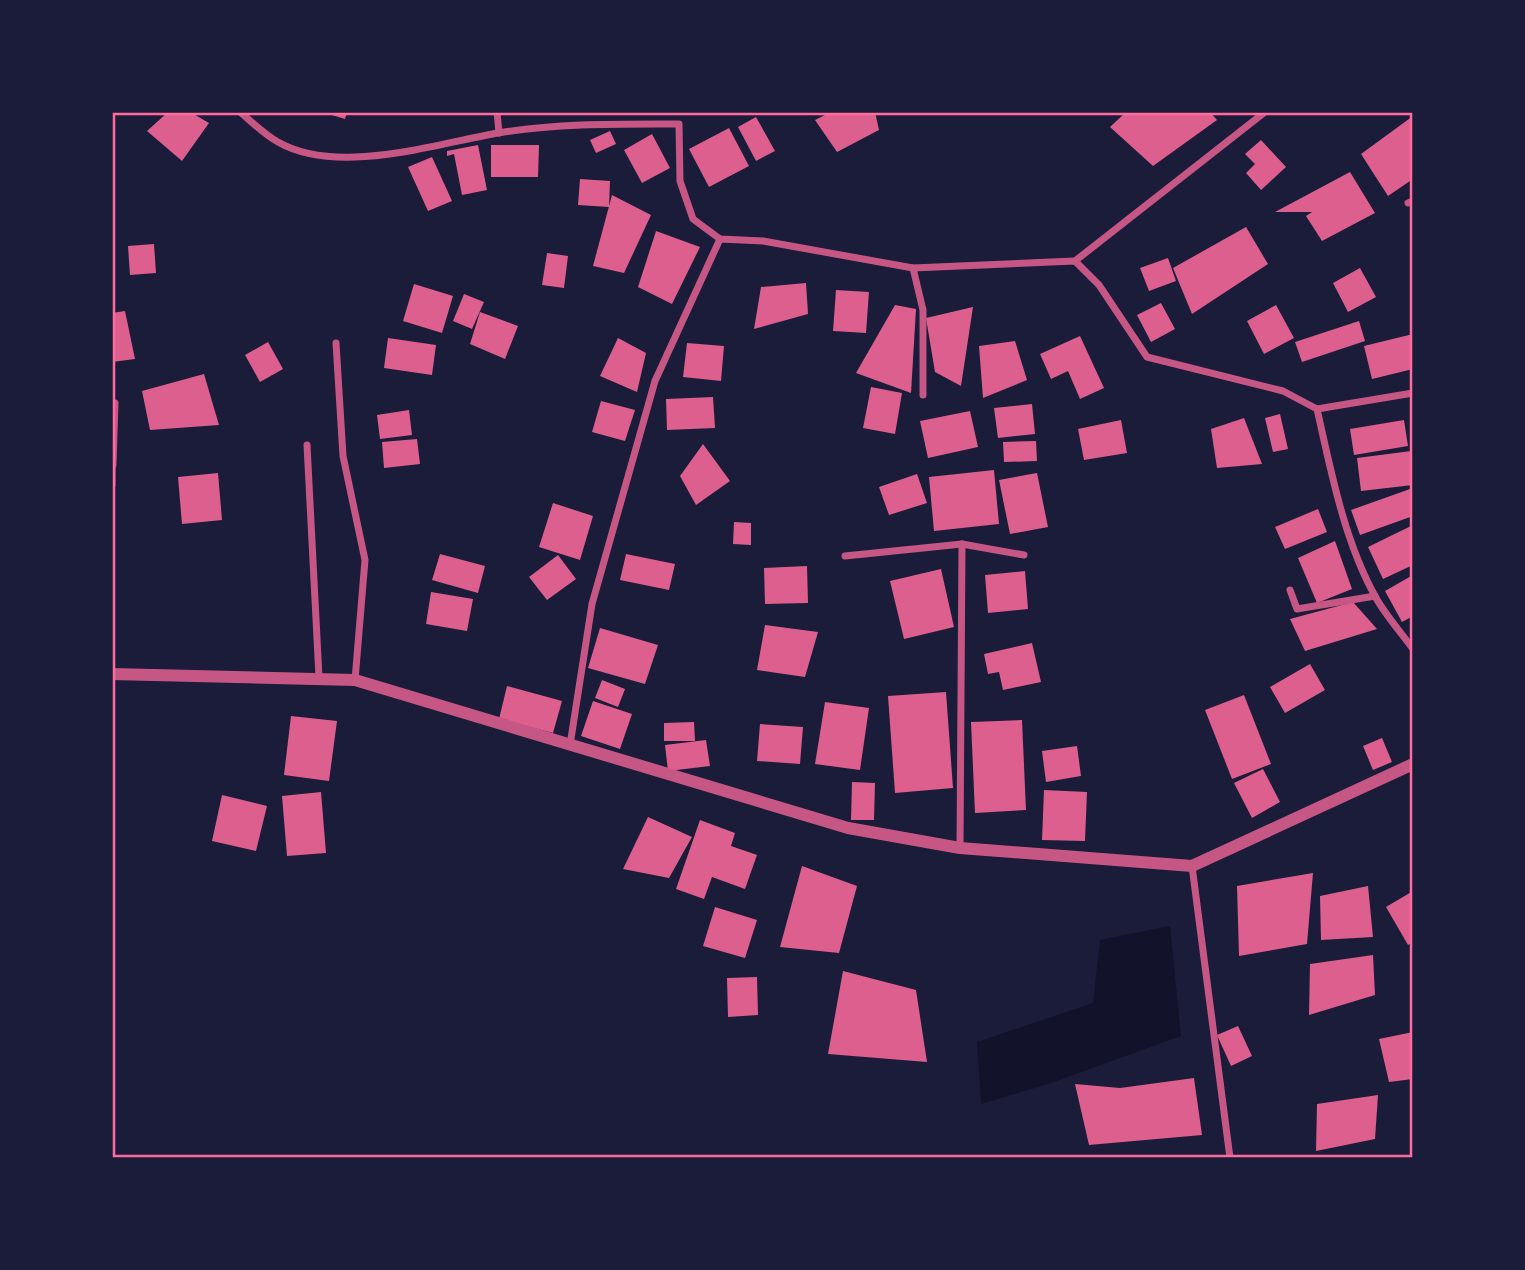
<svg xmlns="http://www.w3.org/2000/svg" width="1525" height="1270" font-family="'Nunito Sans',sans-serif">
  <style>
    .water { fill: #12122b }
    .building { fill: #dd5f8e }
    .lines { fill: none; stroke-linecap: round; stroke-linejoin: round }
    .minor { stroke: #c65784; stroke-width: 7 }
    .tertiary { stroke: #c65784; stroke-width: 12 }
    .neatline { fill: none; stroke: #ff6b9d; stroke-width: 2.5 }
  </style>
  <rect width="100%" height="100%" fill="#1b1b3a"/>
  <!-- water -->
  <polygon class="water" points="1170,926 1181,1036 1048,1084 981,1104 977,1042 1093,1003 1100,940"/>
  <!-- building -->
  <g class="building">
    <polygon points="168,112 190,112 209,123 182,161 147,131"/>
    <polygon points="322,112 347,112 345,119"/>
    <polygon points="831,112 875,112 879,130 837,152 815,120"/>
    <polygon points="1126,112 1210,112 1217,120 1153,166 1110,127"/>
    <polygon points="1413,116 1413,179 1388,196 1361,154"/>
    <polygon points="756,117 775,151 756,161 738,127"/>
    <polygon points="729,128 749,166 709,187 689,149"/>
    <polygon points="610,131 616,144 596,153 590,140"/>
    <polygon points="652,134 670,168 642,183 624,150"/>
    <polygon points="1261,140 1286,167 1261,190 1246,173 1255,164 1245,154"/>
    <polygon points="478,145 487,190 462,195 454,154 447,156 447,151"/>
    <polygon points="491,145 539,145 538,177 491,177"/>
    <polygon points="432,157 452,201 428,211 408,167"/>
    <polygon points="1350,172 1375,213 1322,241 1306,216 1312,212 1275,212"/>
    <polygon points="580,179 610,181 609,207 578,205"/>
    <polygon points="612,195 651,215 624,273 593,266"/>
    <polygon points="1246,227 1268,264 1192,314 1173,268"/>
    <polygon points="656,231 700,247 672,304 638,287"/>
    <polygon points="154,244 156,273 130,275 128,246"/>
    <polygon points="547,253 568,256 564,288 542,285"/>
    <polygon points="1168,258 1176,281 1149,291 1140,268"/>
    <polygon points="1360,268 1376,297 1348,312 1333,283"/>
    <polygon points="806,283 808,314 754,329 761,287"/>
    <polygon points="414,284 453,296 442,333 403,321"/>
    <polygon points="836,290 869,292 866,333 833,331"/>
    <polygon points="464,294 484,302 472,329 453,321"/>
    <polygon points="1161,303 1175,329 1151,342 1137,315"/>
    <polygon points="895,305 916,309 911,393 856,373"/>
    <polygon points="1276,305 1294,338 1264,354 1247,321"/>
    <polygon points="973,307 961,386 935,372 926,318"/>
    <polygon points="125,311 135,359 112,362 112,313"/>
    <polygon points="480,312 518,326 505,359 470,344"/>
    <polygon points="1359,321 1365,341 1302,362 1295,342"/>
    <polygon points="1413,334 1413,369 1372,379 1364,346"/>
    <polygon points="1080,336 1104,388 1080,399 1068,371 1051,379 1040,354"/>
    <polygon points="388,338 436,345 432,375 384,368"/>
    <polygon points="618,338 646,353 637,392 600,376"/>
    <polygon points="1015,341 1027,380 983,398 979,346"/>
    <polygon points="268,342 283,369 260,382 245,355"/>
    <polygon points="687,343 724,346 721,381 683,377"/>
    <polygon points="204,374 219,425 150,430 142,391"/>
    <polygon points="871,387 902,393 895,434 863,428"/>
    <polygon points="713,397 715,428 667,430 666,399"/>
    <polygon points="601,401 635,410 625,441 592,432"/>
    <polygon points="1032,404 1035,434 998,438 994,408"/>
    <polygon points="409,410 412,435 380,439 377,415"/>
    <polygon points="970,411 978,447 928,458 920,421"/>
    <polygon points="1280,414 1288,449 1273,452 1265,418"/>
    <polygon points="1244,418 1262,464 1217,468 1211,429"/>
    <polygon points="1121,420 1127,453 1084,460 1078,429"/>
    <polygon points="1404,420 1408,446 1354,455 1350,429"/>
    <polygon points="417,439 420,464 384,468 382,442"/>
    <polygon points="1036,441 1037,461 1004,462 1003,442"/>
    <polygon points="703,444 730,481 696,505 680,476"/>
    <polygon points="1411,451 1413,485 1361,491 1357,458"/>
    <polygon points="994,470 999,524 934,531 929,477"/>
    <polygon points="218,473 222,520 182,524 178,477"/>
    <polygon points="1037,473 1048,527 1010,534 999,480"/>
    <polygon points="917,474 927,503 889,515 879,487"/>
    <polygon points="1410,489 1413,516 1360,535 1351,510"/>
    <polygon points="553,503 593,516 580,560 539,547"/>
    <polygon points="1318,509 1327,532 1285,549 1275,527"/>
    <polygon points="734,522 751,523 751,545 733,544"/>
    <polygon points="1413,525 1413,565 1383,579 1368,547"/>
    <polygon points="1335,541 1352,589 1317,603 1298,558"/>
    <polygon points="440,554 485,566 478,593 432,580"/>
    <polygon points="626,554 675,564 669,590 620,580"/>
    <polygon points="558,555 576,579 547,600 529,577"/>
    <polygon points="807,566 808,603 765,604 764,568"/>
    <polygon points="941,569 954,627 904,639 890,581"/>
    <polygon points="1025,571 1028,609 988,613 985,575"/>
    <polygon points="1413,575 1413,616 1402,622 1385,591"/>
    <polygon points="431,592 473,599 467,631 426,624"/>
    <polygon points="1353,602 1377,629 1305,651 1290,619"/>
    <polygon points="765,625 818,632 805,677 757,670"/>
    <polygon points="600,628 658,645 645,684 588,668"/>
    <polygon points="1032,643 1041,682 1003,690 999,672 988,674 984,654"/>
    <polygon points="1310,664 1325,690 1285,713 1270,687"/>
    <polygon points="602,680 625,689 618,707 595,698"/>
    <polygon points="507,686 562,701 553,733 499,719"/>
    <polygon points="946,692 953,788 895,793 888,696"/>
    <polygon points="1244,695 1271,764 1232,779 1205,710"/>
    <polygon points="593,701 632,714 620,749 581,736"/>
    <polygon points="825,702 869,708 860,770 815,764"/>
    <polygon points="291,716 337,721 329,781 284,775"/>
    <polygon points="1022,720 1026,810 975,813 971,722"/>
    <polygon points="694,722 695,741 664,741 664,723"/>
    <polygon points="760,724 803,727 800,764 757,761"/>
    <polygon points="1382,738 1392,762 1373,770 1363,746"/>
    <polygon points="706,740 710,766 668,771 665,745"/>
    <polygon points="1077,746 1081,776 1046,782 1042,751"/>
    <polygon points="1263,769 1280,802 1252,818 1234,783"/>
    <polygon points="852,782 875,783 874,820 851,820"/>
    <polygon points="1044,790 1087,792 1085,841 1042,840"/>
    <polygon points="321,792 326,853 287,856 282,796"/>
    <polygon points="222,795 267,806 256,851 212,841"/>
    <polygon points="648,817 692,837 669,878 623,869"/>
    <polygon points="700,820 735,833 731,846 757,855 745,889 712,877 704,899 676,889"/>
    <polygon points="802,866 857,886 839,953 780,947"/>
    <polygon points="1313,873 1307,944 1239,956 1237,886"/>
    <polygon points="1368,886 1373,937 1321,940 1320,896"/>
    <polygon points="1413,891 1413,942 1408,945 1386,907"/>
    <polygon points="715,907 757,920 745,958 703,946"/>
    <polygon points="1373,955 1375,995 1309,1015 1310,964"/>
    <polygon points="843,971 916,990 927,1062 828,1054"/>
    <polygon points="757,977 758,1015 728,1017 727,978"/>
    <polygon points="1238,1026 1252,1056 1231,1066 1217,1035"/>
    <polygon points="1413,1032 1413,1079 1389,1082 1379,1039"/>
    <polygon points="1194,1078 1202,1135 1089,1145 1075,1084 1120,1088"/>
    <polygon points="1378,1095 1375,1139 1316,1151 1317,1104"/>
  </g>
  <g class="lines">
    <!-- minor -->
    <g class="minor">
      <path d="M240 112C252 122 265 135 278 142 337 176 436 144 498 133 558 123 619 124 679 124L680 181 693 219 720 239 763 241 913 268 1075 261 1099 285 1147 357 1283 391 1317 409C1331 471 1344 540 1375 596 1385 615 1401 632 1413 649"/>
      <polyline points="497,112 499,133"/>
      <polyline points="1408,203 1413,201"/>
      <polyline points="1075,261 1265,112"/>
      <polyline points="913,268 923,310 923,395"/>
      <polyline points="336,343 343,456 365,560 355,680"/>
      <polyline points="1317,409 1413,393"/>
      <polyline points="307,445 319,677"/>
      <polyline points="112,465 112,485"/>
      <polyline points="113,465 115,403"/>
      <polyline points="845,556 962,544 1024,555"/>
      <polyline points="1290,590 1297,609 1375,596"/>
      <polyline points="570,745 592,604 655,381 720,239"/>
      <polyline points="960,848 962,544"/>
      <polyline points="1192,866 1230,1158"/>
    </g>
    <!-- tertiary -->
    <polyline class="tertiary" points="112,674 355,680 848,828 960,848 1192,866 1413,764"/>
  </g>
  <!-- border -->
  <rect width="1525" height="1270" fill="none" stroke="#1b1b3a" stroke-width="228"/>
  <rect x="114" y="114" width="1297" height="1042" class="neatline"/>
</svg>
